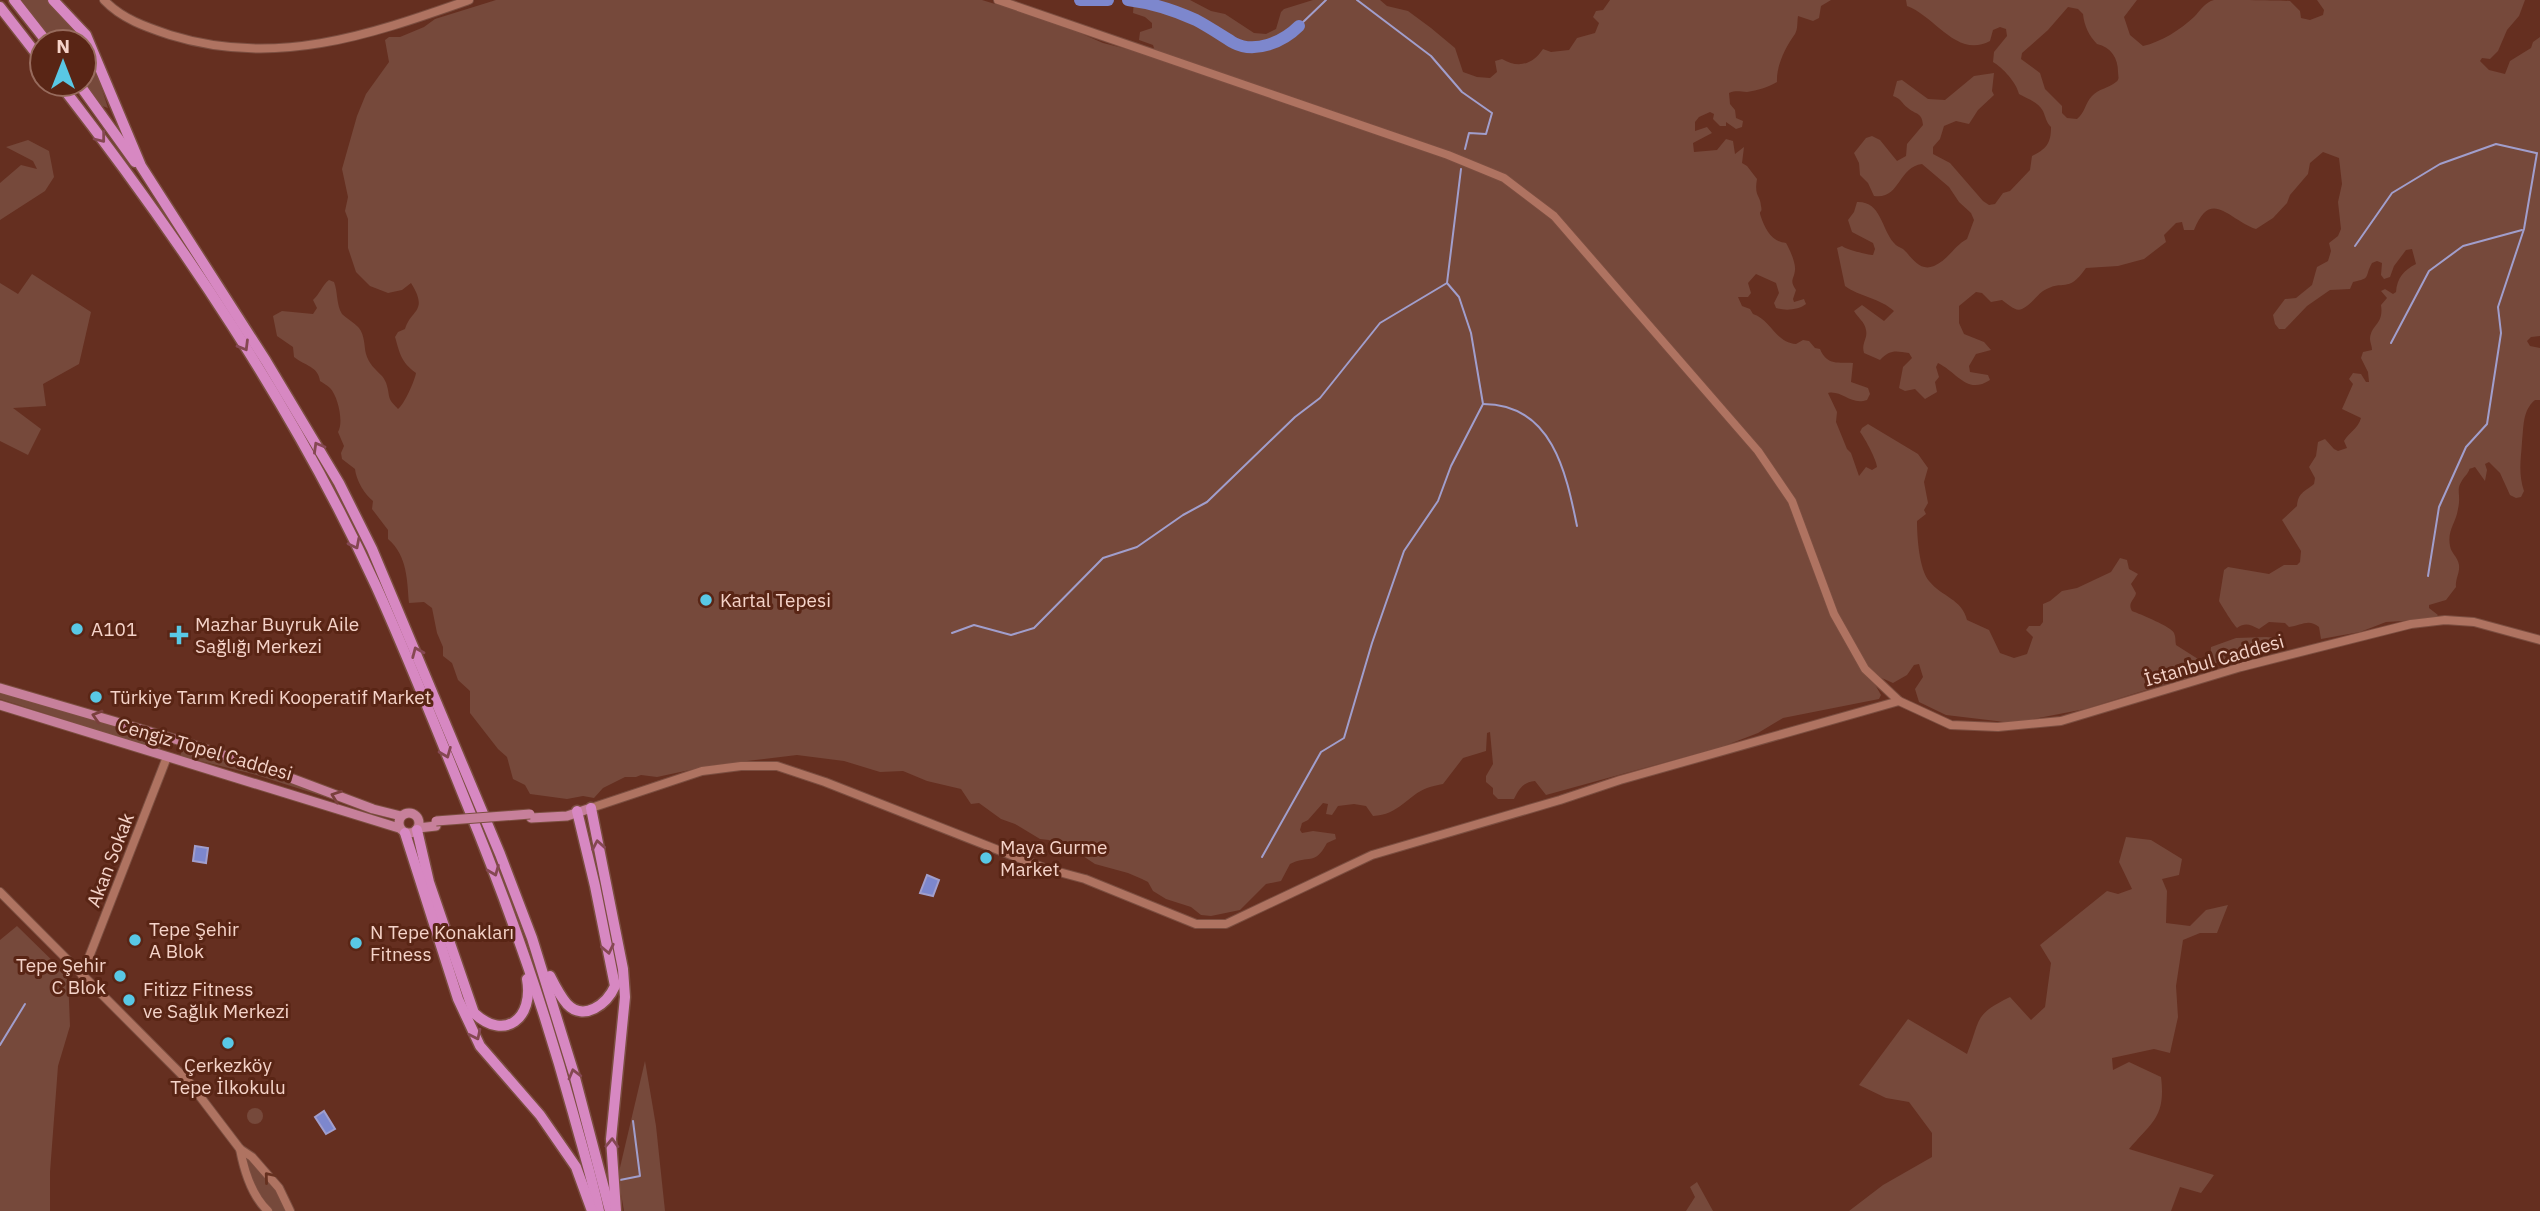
<svg xmlns="http://www.w3.org/2000/svg" width="2540" height="1211" font-family="'IBM Plex Sans',sans-serif">
  <style>
    .green { fill: #76493b; fill-rule: evenodd }
    .water { fill: #7d87cd; stroke: #a19ecc; stroke-width: 2 }
    .lines { fill: none; stroke-linecap: round; stroke-linejoin: round }
    .stream { stroke: #a19ecc; stroke-width: 2 }
    .river { stroke: #7d87cd; stroke-width: 12 }
    .secondary-casing { stroke: #7b4e40; stroke-width: 10 }
    .primary-casing { stroke: #7b4e40; stroke-width: 11 }
    .highway-casing { stroke: #7b4e40; stroke-width: 13 }
    .secondary { stroke: #af7361; stroke-width: 8 }
    .primary { stroke: #c7809b; stroke-width: 9 }
    .highway { stroke: #d788c2; stroke-width: 10 }
    .primary-bridge-casing { stroke: #7b4e40; stroke-width: 11; stroke-linecap: butt }
    .primary-bridge { stroke: #c7809b; stroke-width: 9 }
    .oneway { stroke: #854852 }
    .oneway2 { stroke: #7a403d }
    .oneway3 { stroke: #663120 }
    .poi-dot { fill: #59c8e5; stroke: #592515; stroke-width: 2.5 }
    .labels { text-anchor: middle; stroke-width: 6; stroke-linejoin: round; paint-order: stroke }
    .poi-label { font-size: 19px; fill: #f5d3c9; stroke: #592515; text-anchor: start }
    .street-label { font-size: 19px; fill: #f5d3c9; stroke: #592515 }
  </style>
  <rect width="100%" height="100%" fill="#652f20"/>
  <!-- green -->
  <g class="green">
    <polygon points="22,0 51,0 79,31 89,49 108,108 102,106 84,83 84,42 53,42"/>
    <path d="M496 0H982L1057 23 1103 43 1150 55 1155 51 1153 45 1139 40 1140 32 1152 28V23L1145 17 1133 13 1134 0H1190L1211 11 1225 14 1254 33 1266 34 1276 29 1281 12 1284 9 1313 0H1380L1387 6 1408 11 1431 28 1455 48 1463 72 1477 77 1490 78 1497 72 1495 61 1502 59C1519 69 1533 64 1543 49L1551 52 1569 50 1577 38 1595 33 1599 23 1593 17 1596 11 1603 10 1610 0H1831L1821 6 1819 18 1813 21 1798 16C1797 22 1798 29 1795 34 1786 46 1776 66 1777 82 1767 88 1758 90 1747 92 1740 92 1737 90 1729 93L1730 104 1735 110 1736 118 1743 121 1742 127 1736 129 1726 122V126H1720L1713 119 1714 114 1710 112 1699 117 1695 122V131L1707 127 1712 133 1693 143 1694 152 1717 150 1726 139 1733 141 1735 154 1744 147 1742 163 1747 166 1757 179C1754 197 1760 194 1761 206 1763 214 1758 209 1761 217 1765 229 1772 242 1786 243 1789 248 1796 263 1795 270 1794 280 1789 280 1796 290L1793 299 1794 302 1804 299 1806 304C1799 310 1785 311 1776 308L1774 303 1779 293 1776 283 1756 274 1748 283 1751 293 1748 297H1738L1742 306 1750 309 1753 314C1771 320 1776 343 1796 344L1803 340 1809 341 1815 348 1820 349C1827 366 1839 362 1853 363L1851 382 1868 388 1870 394 1867 400C1851 406 1842 390 1828 393L1837 412 1836 422 1847 449 1851 453 1859 476 1866 467 1872 470 1877 467C1877 461 1865 438 1860 432L1862 428 1868 424 1918 454 1928 468 1924 482 1928 503 1924 510 1926 514 1917 521C1917 536 1919 569 1929 581 1942 597 1962 599 1967 620L1989 630 2000 653 2014 658 2027 654 2033 637 2026 630 2029 626H2040L2043 622V604L2050 601 2062 591 2077 588 2111 572 2120 558 2127 560 2129 569 2138 574 2131 584 2136 593C2135 600 2127 602 2132 611 2140 614 2172 627 2174 633 2176 637 2175 641 2176 645L2198 659 2199 667 2195 677 2178 680 2085 709 2013 723 1946 715 1919 702 1915 689 1923 677 1919 664 1914 665 1907 675 1893 683 1875 675 1873 681 1881 695 1879 699 1783 718 1758 733 1724 746 1546 795 1535 781C1523 782 1519 789 1514 799H1498L1493 794V788L1486 782V776L1493 764 1490 732 1487 733 1486 751 1463 758 1443 784C1438 785 1432 786 1427 788 1408 795 1399 815 1373 816L1366 806 1354 804 1338 806 1332 815 1326 814 1328 804 1323 803 1308 820 1302 823 1300 830 1302 833 1313 831 1335 834 1336 839 1327 843C1314 867 1309 854 1290 864L1281 881 1266 884 1240 910 1211 916 1201 915 1191 907 1166 899 1153 891 1148 882 1142 879 1128 873 1095 864 1077 852 1053 844 1049 840 1040 839 1015 824 1001 819 979 803 971 804 961 789 927 781 903 771 880 772 844 761 797 755 713 765 657 777 641 775 636 777H625L603 788 594 798 583 796 567 799 530 794 525 785 513 779 507 757 498 749 470 713V691L458 680 452 663 443 656V647L437 633 432 608 424 602 409 603C407 582 408 556 388 539V530L372 509 373 501C365 495 356 480 355 469L342 459 341 453 344 446 338 432C344 423 338 396 330 388 327 385 323 383 320 381 318 366 305 366 294 357L293 347 277 336 273 316 282 311 313 314 317 308 313 300C320 294 322 285 329 280L334 282C338 292 336 304 342 314 347 319 355 323 359 328 365 336 364 346 366 354 369 364 375 369 382 376 387 382 388 389 389 396 390 402 395 405 398 409 404 405 415 380 416 373 401 362 400 354 395 337L398 332 405 329C411 309 429 312 411 283L402 290 388 293 370 286 356 272 348 248V219L345 211 348 197 342 169 357 116 366 94 389 62 385 40 389 37H400L424 27 435 19Z"/>
    <path d="M1906 0H2137L2124 17 2130 35 2143 46C2161 42 2180 30 2194 17 2200 11 2205 2 2214 0 2230 0 2272 0 2290 1L2300 11 2301 18 2310 20 2323 15 2324 10 2317 0H2525L2519 16 2507 30 2498 51 2490 59 2482 58 2480 61 2489 70 2505 74 2510 61 2531 48 2533 42 2540 37V336L2531 337 2527 341 2530 346 2540 348V400H2535C2522 411 2524 427 2522 442 2521 459 2518 473 2524 491L2521 497 2516 498 2510 495 2500 473 2489 462 2485 464 2487 470 2485 481 2475 467C2466 470 2472 467 2467 474 2453 490 2462 491 2458 509 2456 523 2447 530 2450 546 2451 553 2458 557 2459 565 2460 573 2455 579 2456 587L2446 600 2429 605V608L2438 615 2434 619 2386 622 2360 632 2321 639 2319 627C2308 618 2301 626 2289 627L2285 623 2269 622 2259 629C2250 625 2246 622 2237 628 2233 624 2223 608 2219 601L2224 570 2228 567 2269 574 2284 565H2297L2300 562 2301 551 2282 520 2297 506C2298 493 2304 492 2314 484L2315 478 2309 467 2316 456 2318 442 2325 439 2334 449 2338 451 2347 448 2344 441C2349 432 2358 429 2361 418L2342 409 2353 384 2349 379 2353 373 2361 374 2366 382H2369L2368 372 2361 358 2363 352 2372 350C2372 346 2370 342 2370 339 2371 324 2384 325 2381 305L2387 298 2381 291 2385 289 2393 294 2396 292C2397 278 2404 270 2416 264L2412 249 2406 250 2394 266 2390 277 2384 279 2381 275 2382 263 2377 261 2372 263C2364 277 2372 278 2353 282L2350 289 2330 290 2307 306 2285 329H2279L2275 324 2273 315 2285 299 2296 298 2312 285 2317 267 2328 261 2331 251 2329 243 2338 236 2341 229 2338 202 2342 184 2339 158 2323 152 2310 163 2308 174 2290 195 2287 203 2273 218 2256 229C2229 220 2211 187 2194 230H2184L2182 222 2176 223 2164 235 2166 242 2144 259 2118 266 2086 268C2067 295 2064 278 2043 291 2036 296 2031 305 2022 309 2015 312 2008 304 2002 300L1991 302 1982 293 1976 292 1959 306V323L1964 334 1984 342 1991 350 1976 354 1969 366 1970 372 1988 375 1990 380C1967 395 1958 373 1938 363L1936 367 1939 377 1935 382 1937 392 1925 399 1915 389 1905 391 1899 388 1903 367 1912 358 1909 353C1896 351 1890 349 1880 360L1864 353C1861 343 1868 339 1866 330 1865 322 1858 318 1854 311L1862 305 1884 321 1894 311C1880 298 1860 297 1845 286L1837 248 1842 246C1845 249 1868 255 1873 255L1875 249 1873 243 1852 232 1848 220 1854 212 1857 202C1881 201 1881 228 1894 243 1896 246 1900 247 1903 249 1912 257 1919 272 1934 266 1948 260 1954 246 1967 239L1974 220 1971 213 1959 202 1949 187 1922 164C1898 167 1900 200 1874 196L1868 183 1860 175 1859 163 1854 153 1866 138 1872 136 1880 140 1897 161 1906 156 1907 144 1923 125C1922 112 1916 115 1908 108 1901 103 1902 99 1893 96L1897 81 1902 80 1928 99 1945 100 1974 76 1994 73 1992 91 1994 95 1978 110 1969 124 1956 121 1944 126 1940 139 1933 147V154L1950 163 1983 201 1989 205 1995 204 2003 193 2010 191 2030 170 2032 156C2046 149 2051 144 2051 127 2046 122 2046 118 2043 111 2038 102 2028 99 2019 94 2016 82 2003 68 1993 62L1994 52 2007 36 2006 29 2000 27 1993 30 1990 41C1957 59 1935 16 1907 6ZM2068 7 2078 9 2083 14C2084 25 2089 36 2097 44 2111 47 2118 58 2118 72 2118 76 2120 79 2116 82 2109 88 2098 89 2092 96 2085 103 2085 113 2077 119L2067 118 2062 113V106L2045 89 2040 73 2021 59 2022 53 2048 30Z"/>
    <polygon points="28,140 49,151 54,177 45,191 0,220 0,183 21,165 37,169 33,161 6,147"/>
    <polygon points="32,274 91,312 79,364 43,384 46,406 13,408 41,429 28,455 0,441 0,283 18,294"/>
    <path d="M2266 637 2278 638 2281 647C2262 652 2244 656 2225 659 2219 660 2216 664 2210 665L2211 647 2236 638Z"/>
    <polygon points="0,691 162,741 160,750 0,699"/>
    <polygon points="183,748 234,763 363,809 253,774 180,756"/>
    <path d="M2126 837 2151 840 2182 859 2179 875 2162 879 2167 891 2166 923 2190 926 2206 910 2228 905 2217 933H2200L2183 940 2176 986 2178 1017 2170 1053 2154 1049 2112 1058 2113 1070 2129 1062 2161 1077C2166 1117 2152 1122 2129 1149L2214 1175 2201 1193 2180 1187 2171 1211H1849L1883 1185 1932 1157V1133L1909 1102 1886 1098 1859 1085 1908 1019 1967 1054C1981 1019 1973 1015 2010 997L2031 1020 2045 1007 2051 963 2040 945 2107 891 2118 894 2132 889 2119 862Z"/>
    <polygon points="17,926 68,976 70,1026 58,1066 50,1172 50,1211 0,1211 0,940"/>
    <polygon points="645,1061 656,1126 665,1211 624,1211 618,1176"/>
    <circle cx="255" cy="1116" r="8"/>
    <path d="M244 1154 280 1193 288 1211H273C256 1196 249 1175 244 1154Z"/>
    <polygon points="1697,1182 1713,1211 1714,1211 1686,1211 1695,1197 1690,1187"/>
  </g>
  <!-- water -->
  <g class="water">
    <polygon points="195,846 208,848 206,863 193,861"/>
    <polygon points="927,875 939,880 933,896 920,893"/>
    <polygon points="324,1111 335,1129 326,1134 315,1117"/>
  </g>
  <g class="lines">
    <!-- stream -->
    <g class="stream">
      <polyline points="1357,0 1431,56 1462,92 1492,113 1486,134 1469,133 1465,149"/>
      <polyline points="1299,26 1326,0"/>
      <polyline points="2355,246 2392,193 2440,164 2496,144 2536,153"/>
      <polyline points="2391,343 2429,271 2463,246 2522,230"/>
      <path d="M1483 404C1552 404 1566 472 1577 526"/>
      <polyline points="2428,576 2439,507 2466,447 2487,424 2501,333 2498,307 2524,229 2537,153"/>
      <polyline points="952,633 974,625 1011,635 1034,628 1103,558 1137,547 1183,515 1207,502 1295,417 1320,398 1380,323 1447,283 1461,169"/>
      <polyline points="1262,857 1321,752 1344,738 1372,643 1404,551 1438,501 1451,466 1483,404 1471,333 1459,297 1447,283"/>
      <polyline points="0,1045 25,1004"/>
      <polyline points="620,1180 640,1176 633,1121"/>
    </g>
    <!-- river -->
    <g class="river">
      <polyline points="1080,0 1108,0"/>
      <path d="M1128 0C1152 3 1174 10 1196 20 1209 27 1221 35 1234 43 1255 54 1283 42 1299 26"/>
    </g>
    <!-- secondary casing -->
    <g class="secondary-casing">
      <g id="secondary">
        <path d="M104 0C122 19 146 27 170 35 276 68 369 35 469 0"/>
        <polyline points="998,0 1448,155 1504,178 1554,216 1758,451 1792,501 1834,614 1865,669 1899,701 1951,725 1998,727 2061,721 2241,667 2411,624 2445,620 2474,622 2540,640"/>
        <polyline points="591,808 702,771 741,766 777,766 825,782 1044,868 1085,879 1196,924 1226,924 1372,855 1560,800 1620,780 1899,701"/>
        <polyline points="0,892 189,1082 240,1149 252,1157 279,1188 290,1211"/>
        <polyline points="82,975 167,757"/>
        <path d="M240 1149C244 1170 252 1196 268 1211"/>
      </g>
    </g>
    <!-- primary casing -->
    <g class="primary-casing">
      <g id="primary">
        <polyline points="0,688 178,740 272,771 373,809 401,816"/>
        <polyline points="0,705 399,828"/>
        <circle cx="409" cy="823" r="10"/>
        <polyline points="531,818 567,816 591,808"/>
        <polyline points="418,828 436,826"/>
      </g>
    </g>
    <!-- highway casing -->
    <g class="highway-casing">
      <g id="highway">
        <polyline points="14,0 47,42"/>
        <polyline points="53,0 86,35 141,166 266,361 339,483 372,549 500,854 532,938 574,1074 610,1211"/>
        <polyline points="0,7 42,61"/>
        <path d="M60 84C180 239 294 407 376 586 408 657 437 730 466 802 508 904 544 1007 573 1113 582 1146 592 1178 599 1211"/>
        <polyline points="79,84 135,162"/>
        <polyline points="591,808 623,969 625,997 611,1139 616,1211"/>
        <path d="M417 830 429 882 474 1013C505 1042 534 1018 527 979"/>
        <polyline points="405,833 458,999 480,1046 540,1115 576,1167 592,1211"/>
        <path d="M550 976C555 986 560 996 567 1004 584 1022 607 1004 615 986L595 886 577 811"/>
      </g>
    </g>
    <!-- secondary -->
    <use href="#secondary" class="secondary"/>
    <!-- primary -->
    <use href="#primary" class="primary"/>
    <!-- highway -->
    <use href="#highway" class="highway"/>
    <!-- primary-bridge casing -->
    <g class="primary-bridge-casing">
      <polyline id="primary-bridge" points="436,821 530,814"/>
    </g>
    <!-- primary-bridge -->
    <use href="#primary-bridge" class="primary-bridge"/>
  </g>
  <!-- one-way arrows -->
  <defs><path id="oneway-chevron" d="M-2-3.5L2.5 0L-2 3.5" fill="none" stroke-width="1.6" stroke-linecap="round" stroke-linejoin="round" transform="scale(1.75)"/></defs>
  <g class="oneway">
    <use href="#oneway-chevron" transform="translate(101 138) rotate(52)"/>
    <use href="#oneway-chevron" transform="translate(244 346) rotate(59)"/>
    <use href="#oneway-chevron" transform="translate(318 447) rotate(-120)"/>
    <use href="#oneway-chevron" transform="translate(355 544) rotate(63)"/>
    <use href="#oneway-chevron" transform="translate(417 652) rotate(-113)"/>
    <use href="#oneway-chevron" transform="translate(446 753) rotate(68)"/>
    <use href="#oneway-chevron" transform="translate(598 845) rotate(-100)"/>
    <use href="#oneway-chevron" transform="translate(494 871) rotate(68)"/>
    <use href="#oneway-chevron" transform="translate(608 949) rotate(78)"/>
    <use href="#oneway-chevron" transform="translate(476 1035) rotate(64)"/>
    <use href="#oneway-chevron" transform="translate(574 1074) rotate(-105)"/>
    <use href="#oneway-chevron" transform="translate(612 1143) rotate(-88)"/>
  </g>
  <g class="oneway2">
    <use href="#oneway-chevron" transform="translate(97 716) rotate(-163)"/>
    <use href="#oneway-chevron" transform="translate(336 796) rotate(-160)"/>
  </g>
  <use class="oneway3" href="#oneway-chevron" transform="translate(269 1177) rotate(-130)"/>
  <!-- markers -->
  <g class="poi-dot">
    <circle cx="706" cy="600" r="7"/>
    <circle cx="77" cy="629" r="7"/>
    <path d="M175.5 624.5h7v7h7v7h-7v7h-7v-7h-7v-7h7z"/>
    <circle cx="96" cy="697" r="7"/>
    <circle cx="986" cy="858" r="7"/>
    <circle cx="135" cy="940" r="7"/>
    <circle cx="356" cy="943" r="7"/>
    <circle cx="120" cy="976" r="7"/>
    <circle cx="129" cy="1000" r="7"/>
    <circle cx="228" cy="1043" r="7"/>
  </g>
  <g class="labels">
    <!-- poi labels -->
    <g class="poi-label">
      <text x="720" y="607">Kartal Tepesi</text>
      <text x="195" y="631">Mazhar Buyruk Aile<tspan x="195" dy="22">Sağlığı Merkezi</tspan></text>
      <text x="91" y="636">A101</text>
      <text x="110" y="704">Türkiye Tarım Kredi Kooperatif Market</text>
      <text x="1000" y="854">Maya Gurme<tspan x="1000" dy="22">Market</tspan></text>
      <text x="149" y="936">Tepe Şehir<tspan x="149" dy="22">A Blok</tspan></text>
      <text x="370" y="939">N Tepe Konakları<tspan x="370" dy="22">Fitness</tspan></text>
      <text x="106" y="972" text-anchor="end">Tepe Şehir<tspan x="106" dy="22">C Blok</tspan></text>
      <text x="143" y="996">Fitizz Fitness<tspan x="143" dy="22">ve Sağlık Merkezi</tspan></text>
      <text x="228" y="1072" text-anchor="middle">Çerkezköy<tspan x="228" dy="22">Tepe İlkokulu</tspan></text>
    </g>
    <!-- street labels -->
    <g class="street-label">
      <text transform="translate(2214 660) rotate(-16)" y="7">İstanbul Caddesi</text>
      <text transform="translate(205 749) rotate(16)" y="7">Cengiz Topel Caddesi</text>
      <text transform="translate(110 860) rotate(-69)" y="7">Akan Sokak</text>
    </g>
  </g>
  <!-- north arrow -->
  <g transform="translate(63 63)"><circle r="33" fill="#592515" stroke="#976b5d" stroke-width="2"/>
  <path d="M0-5L12 26L0 18L-12 26Z" fill="#59c8e5"/>
  <text y="-10" font-size="19" font-weight="bold" text-anchor="middle" fill="#f5d3c9">N</text>
  </g>
</svg>
